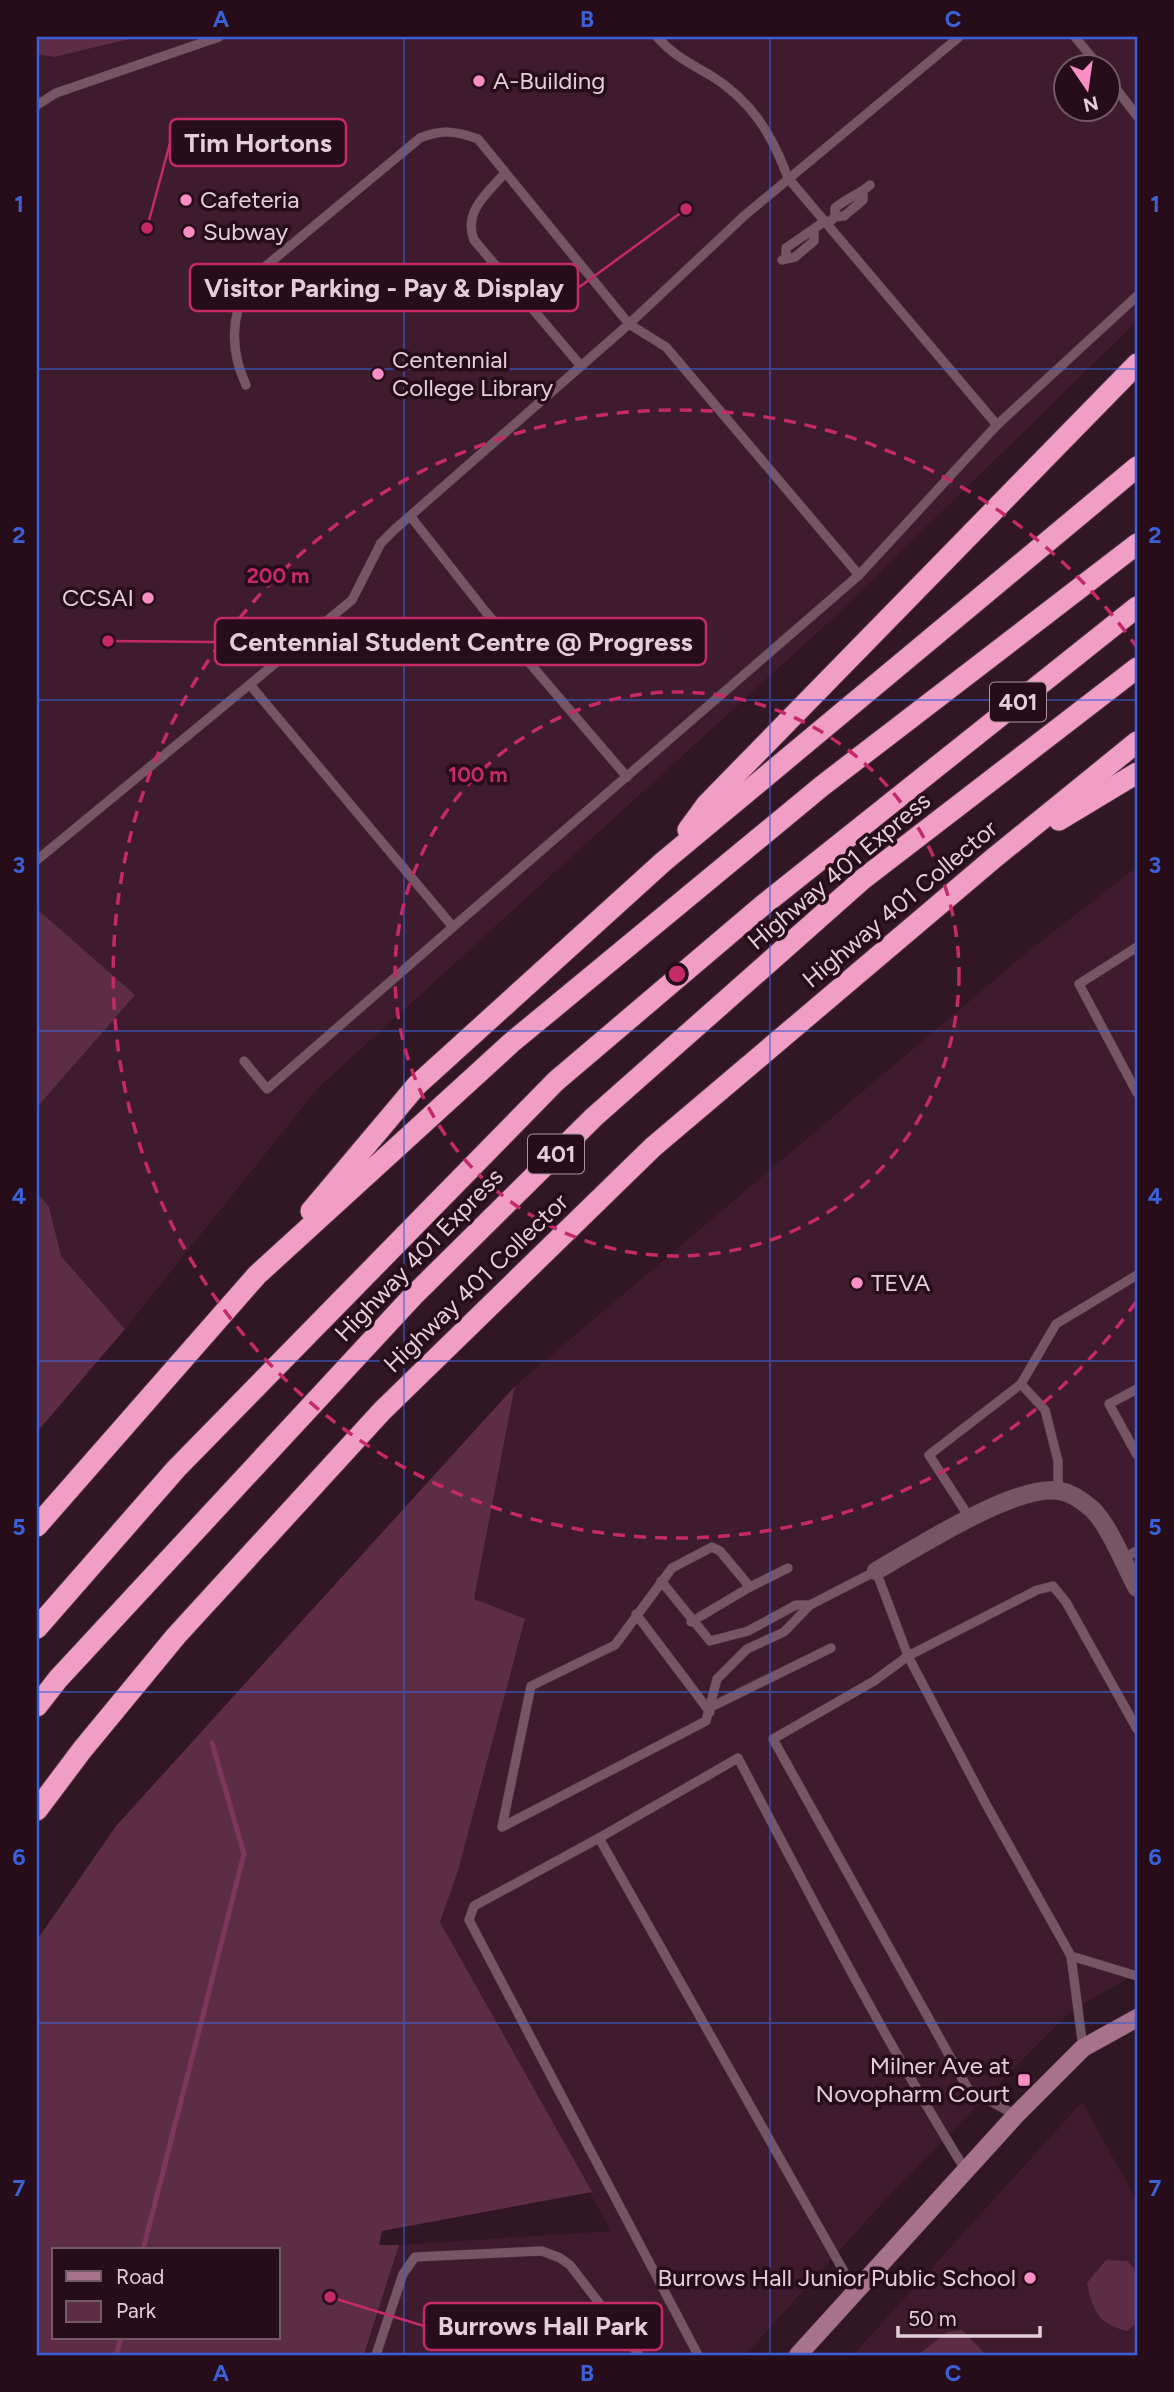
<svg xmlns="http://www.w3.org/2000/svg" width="1174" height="2392" font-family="Figtree,sans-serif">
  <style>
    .built { fill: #3e1c2e; fill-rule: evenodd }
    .green { fill: #5d2d45; fill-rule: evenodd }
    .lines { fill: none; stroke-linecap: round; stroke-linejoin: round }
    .stream { stroke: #7d365c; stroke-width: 5 }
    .lane-casing { stroke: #4d3441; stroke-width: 10 }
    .street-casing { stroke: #4d3441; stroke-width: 19 }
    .secondary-casing { stroke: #4d3441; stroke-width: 19 }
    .highway-casing { stroke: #4d3441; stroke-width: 23 }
    .lane { stroke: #765665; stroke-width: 9 }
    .street { stroke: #765665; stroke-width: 18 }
    .secondary { stroke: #a7738c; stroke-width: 18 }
    .highway { stroke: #f09ec6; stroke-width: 21 }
    .grid { fill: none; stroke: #3b61d8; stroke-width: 2; stroke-opacity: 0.55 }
    .ring { fill: none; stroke: #c52a67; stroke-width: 3.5; stroke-dasharray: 12 9 }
    .poi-dot { fill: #fb8fc5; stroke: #270c1a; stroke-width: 2.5 }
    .labels { text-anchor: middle; stroke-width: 7; stroke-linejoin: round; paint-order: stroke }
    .shield { fill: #270c1a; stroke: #ab949e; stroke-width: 2 }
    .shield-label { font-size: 23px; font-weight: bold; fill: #e3cfd7 }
    .poi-label { font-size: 24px; fill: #e3cfd7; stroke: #270c1a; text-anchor: start }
    .street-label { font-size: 24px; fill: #e3cfd7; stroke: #270c1a }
    .centre { fill: #c52a67; stroke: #270c1a; stroke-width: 3.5 }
    .ring-label { font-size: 21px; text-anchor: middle; font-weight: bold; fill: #c52a67; stroke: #270c1a; stroke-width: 7; stroke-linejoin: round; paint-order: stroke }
    .leader { fill: none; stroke: #c52a67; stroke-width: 2.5 }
    .callout-dot { fill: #c52a67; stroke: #270c1a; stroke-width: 2.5 }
    .callout { fill: #270c1a; stroke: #c52a67; stroke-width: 2.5 }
    .callout-label { font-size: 26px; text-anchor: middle; font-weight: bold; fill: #e3cfd7 }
    .neatline { fill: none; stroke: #3b61d8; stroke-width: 2.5 }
    .grid-label { font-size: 23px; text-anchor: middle; font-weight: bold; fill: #3b61d8 }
  </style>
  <rect width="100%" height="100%" fill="#311624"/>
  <!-- built -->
  <g class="built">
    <path d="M66 37H1137V321L829 622 318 1088 125 1329 37 1228V53ZM1066 66H1108V108H1066Z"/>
    <polygon points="1137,867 1137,1973 1070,2012 895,2189 745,2355 365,2355 399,2245 611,2231 440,1922 458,1871 525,1620 474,1599 515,1386 1025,954"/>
    <polygon points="1082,2102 1137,2201 1137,2355 853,2355"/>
  </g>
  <!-- green -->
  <g class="green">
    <polygon points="37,37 137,37 54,57 37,54"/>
    <polygon points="37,909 135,995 37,1107"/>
    <polygon points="37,1193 49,1207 61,1256 125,1329 37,1432"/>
    <path d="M515 1386 474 1599 525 1619 458 1871 440 1922 592 2192 382 2231 379 2245H399L364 2355H37V1940L116 1826ZM278 2250V2338H54V2250Z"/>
    <path d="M1106 2260 1127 2261 1137 2271V2323L1127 2331C1097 2323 1093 2311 1087 2283Z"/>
    <polygon points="962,2330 986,2355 918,2355 947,2332"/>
  </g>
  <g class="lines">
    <!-- stream -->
    <g class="stream">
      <polyline points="143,2250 244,1854 212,1743"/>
      <polyline points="116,2355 121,2338"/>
    </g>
    <!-- lane casing -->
    <g class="lane-casing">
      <g id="lane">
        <path d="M657 37C673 55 689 63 710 75 751 100 772 134 788 178L997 425"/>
        <polyline points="1075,37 1099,66"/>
        <polyline points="1108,78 1137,116"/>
        <polyline points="37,105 56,93 219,37"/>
        <path d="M505 173C487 193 463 212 474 240L581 366"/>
        <path d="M835 217V208C847 198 860 194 870 185"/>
        <polyline points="827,224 835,217 844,216 863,200 863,191"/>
        <polyline points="786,257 786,248 825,221"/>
        <polyline points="782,260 795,257 814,241 814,232"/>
        <path d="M246 385C229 349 231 315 249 280L420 138C442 129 456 131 478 139L629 324 666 347 859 575"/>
        <polyline points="411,517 485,611 627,777"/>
        <polyline points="251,686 453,927 859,575 997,425 1137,296"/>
        <polyline points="37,860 352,600 381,543 394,530 629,324 744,216 959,37"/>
        <polyline points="1137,947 1079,984 1137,1093"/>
        <polyline points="244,1061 267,1089 453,927"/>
        <polyline points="1021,1384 1045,1410 1058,1461 1058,1490"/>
        <polyline points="1137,1389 1109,1404 1137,1455"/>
        <polyline points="969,1517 929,1455 1021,1384 1056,1324 1137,1275"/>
        <polyline points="1121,1559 1137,1551"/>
        <polyline points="788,1568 750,1587 720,1551 712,1547 672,1568 615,1645 531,1686 502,1827 706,1721 717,1679 747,1649 784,1632 810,1605 876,1571 908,1656 874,1681 773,1739 968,2089 1016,2115"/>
        <polyline points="661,1581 710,1641 748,1631 796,1605 810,1605"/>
        <polyline points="636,1614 710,1712"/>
        <polyline points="691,1622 750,1587"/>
        <polyline points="711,1707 831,1648"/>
        <polyline points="599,1838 474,1906 469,1920 698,2355"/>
        <polyline points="1071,1956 1137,1976"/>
        <polyline points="1083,2048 1071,1956 987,1806 908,1656 1037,1590 1053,1586 1066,1602 1137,1729"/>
        <path d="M856 2293 599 1838 738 1758C811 1897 883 2037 966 2171"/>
        <polyline points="376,2355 403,2274 415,2257 542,2251 560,2258 570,2265 639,2355"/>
      </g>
    </g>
    <!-- street casing -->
    <g class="street-casing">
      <path id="street" d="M876 1571C915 1549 1018 1482 1060 1491 1072 1493 1083 1501 1092 1509 1109 1525 1125 1566 1137 1588"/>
    </g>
    <!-- secondary casing -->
    <g class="secondary-casing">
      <polyline id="secondary" points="798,2355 1016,2115 1083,2048 1137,2018"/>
    </g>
    <!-- highway casing -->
    <g class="highway-casing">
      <g id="highway">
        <polyline points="1059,820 1137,773"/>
        <polyline points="688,830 707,804 1137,364"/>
        <polyline points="311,1211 417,1085 663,862 1137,467"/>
        <polyline points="37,1526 257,1275 511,1043 822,786 1137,544"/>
        <polyline points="37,1628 176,1469 556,1081 762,906 1137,607"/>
        <polyline points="37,1706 58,1679 413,1296 594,1117 863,879 1137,668"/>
        <polyline points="37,1810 82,1750 176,1636 382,1411 653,1147 994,858 1137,742"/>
      </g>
    </g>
    <!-- lane -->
    <use href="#lane" class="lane"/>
    <!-- street -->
    <use href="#street" class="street"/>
    <!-- secondary -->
    <use href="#secondary" class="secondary"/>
    <!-- highway -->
    <use href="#highway" class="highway"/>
  </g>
  <!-- grid -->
  <path class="grid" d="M404 37V2355M770 37V2355M37 369H1137M37 700H1137M37 1031H1137M37 1361H1137M37 1692H1137M37 2023H1137"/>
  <!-- distance rings -->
  <g class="ring">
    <circle cx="677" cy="974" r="282"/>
    <path d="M1136 1302A564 564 0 1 1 1136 646"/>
  </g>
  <!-- markers -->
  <g class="poi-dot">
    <circle cx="479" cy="81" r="7"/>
    <circle cx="186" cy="200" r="7"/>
    <circle cx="189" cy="232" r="7"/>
    <circle cx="378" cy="374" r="7"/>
    <circle cx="148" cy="598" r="7"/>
    <circle cx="857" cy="1283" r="7"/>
    <rect x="1017" y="2073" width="14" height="14" rx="3.5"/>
    <circle cx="1030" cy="2278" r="7"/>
  </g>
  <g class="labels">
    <!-- shield labels -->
    <g class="shield">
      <rect x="990" y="682.5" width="56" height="39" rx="5"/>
      <rect x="528" y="1134.5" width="56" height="39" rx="5"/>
    </g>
    <g class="shield-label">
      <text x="1018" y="710">401</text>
      <text x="556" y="1162">401</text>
    </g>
    <!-- poi labels -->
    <g class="poi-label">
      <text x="493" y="89">A-Building</text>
      <text x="200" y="208">Cafeteria</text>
      <text x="203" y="240">Subway</text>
      <text x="392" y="368">Centennial<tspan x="392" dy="28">College Library</tspan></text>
      <text x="134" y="606" text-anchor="end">CCSAI</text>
      <text x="871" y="1291">TEVA</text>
      <text x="1010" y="2074" text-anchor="end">Milner Ave at<tspan x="1010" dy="28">Novopharm Court</tspan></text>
      <text x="1016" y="2286" text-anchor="end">Burrows Hall Junior Public School</text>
    </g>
    <!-- street labels -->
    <g class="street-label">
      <text transform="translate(839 871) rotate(-40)" y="8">Highway 401 Express</text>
      <text transform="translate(900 904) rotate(-40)" y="8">Highway 401 Collector</text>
      <text transform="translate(419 1255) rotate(-46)" y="8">Highway 401 Express</text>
      <text transform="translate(476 1283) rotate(-44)" y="8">Highway 401 Collector</text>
    </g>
  </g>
  <circle cx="677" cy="974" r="10" class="centre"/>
  <g class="ring-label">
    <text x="278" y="583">200 m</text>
    <text x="478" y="782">100 m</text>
  </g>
  <!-- callouts -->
  <path class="leader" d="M147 228L170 143M686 209L578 288M108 641L215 642M330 2297L424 2326"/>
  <g class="callout-dot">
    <circle cx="147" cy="228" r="7"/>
    <circle cx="686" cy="209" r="7"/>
    <circle cx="108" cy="641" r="7"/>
    <circle cx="330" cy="2297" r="7"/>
  </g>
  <g class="callout">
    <rect x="170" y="119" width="176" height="47" rx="7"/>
    <rect x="190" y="264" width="388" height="47" rx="7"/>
    <rect x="215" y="618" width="491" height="47" rx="7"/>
    <rect x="424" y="2303" width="238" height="47" rx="7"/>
  </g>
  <g class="callout-label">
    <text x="258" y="152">Tim Hortons</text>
    <text x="384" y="297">Visitor Parking - Pay &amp; Display</text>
    <text x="461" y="651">Centennial Student Centre @ Progress</text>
    <text x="543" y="2335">Burrows Hall Park</text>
  </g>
  <!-- border -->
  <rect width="1174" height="2392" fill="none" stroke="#270c1a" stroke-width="77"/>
  <!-- legend -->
  <rect x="52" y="2248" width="228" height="91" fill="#270c1a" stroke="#725a66" stroke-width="2"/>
  <rect x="66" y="2271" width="35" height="10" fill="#a7738c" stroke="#725a66" stroke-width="2"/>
  <text x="116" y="2284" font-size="21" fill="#e3cfd7">Road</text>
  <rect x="66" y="2301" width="35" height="21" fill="#5d2d45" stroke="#725a66" stroke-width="2"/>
  <text x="116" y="2318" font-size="21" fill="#e3cfd7">Park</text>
  <!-- north arrow -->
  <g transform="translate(1087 88) rotate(167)"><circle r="33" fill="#270c1a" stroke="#725a66" stroke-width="2"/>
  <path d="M0-5L12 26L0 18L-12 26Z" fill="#fb8fc5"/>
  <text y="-10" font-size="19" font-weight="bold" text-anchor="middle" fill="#e3cfd7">N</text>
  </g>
  <!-- scale -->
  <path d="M898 2326v10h142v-10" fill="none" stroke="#e3cfd7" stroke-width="3.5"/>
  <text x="908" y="2326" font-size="21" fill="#e3cfd7" stroke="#270c1a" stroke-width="5" paint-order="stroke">50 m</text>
  <rect x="38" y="38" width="1098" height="2316" class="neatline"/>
  <g class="grid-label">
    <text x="221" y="27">A</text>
    <text x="587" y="27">B</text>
    <text x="953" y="27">C</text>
    <text x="19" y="212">1</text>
    <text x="1155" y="212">1</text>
    <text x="19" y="543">2</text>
    <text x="1155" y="543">2</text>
    <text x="19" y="873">3</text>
    <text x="1155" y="873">3</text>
    <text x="19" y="1204">4</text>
    <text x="1155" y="1204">4</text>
    <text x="19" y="1535">5</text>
    <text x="1155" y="1535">5</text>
    <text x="19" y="1865">6</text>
    <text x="1155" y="1865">6</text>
    <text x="19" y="2196">7</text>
    <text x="1155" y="2196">7</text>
    <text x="221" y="2381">A</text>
    <text x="587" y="2381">B</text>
    <text x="953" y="2381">C</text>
  </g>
</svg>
